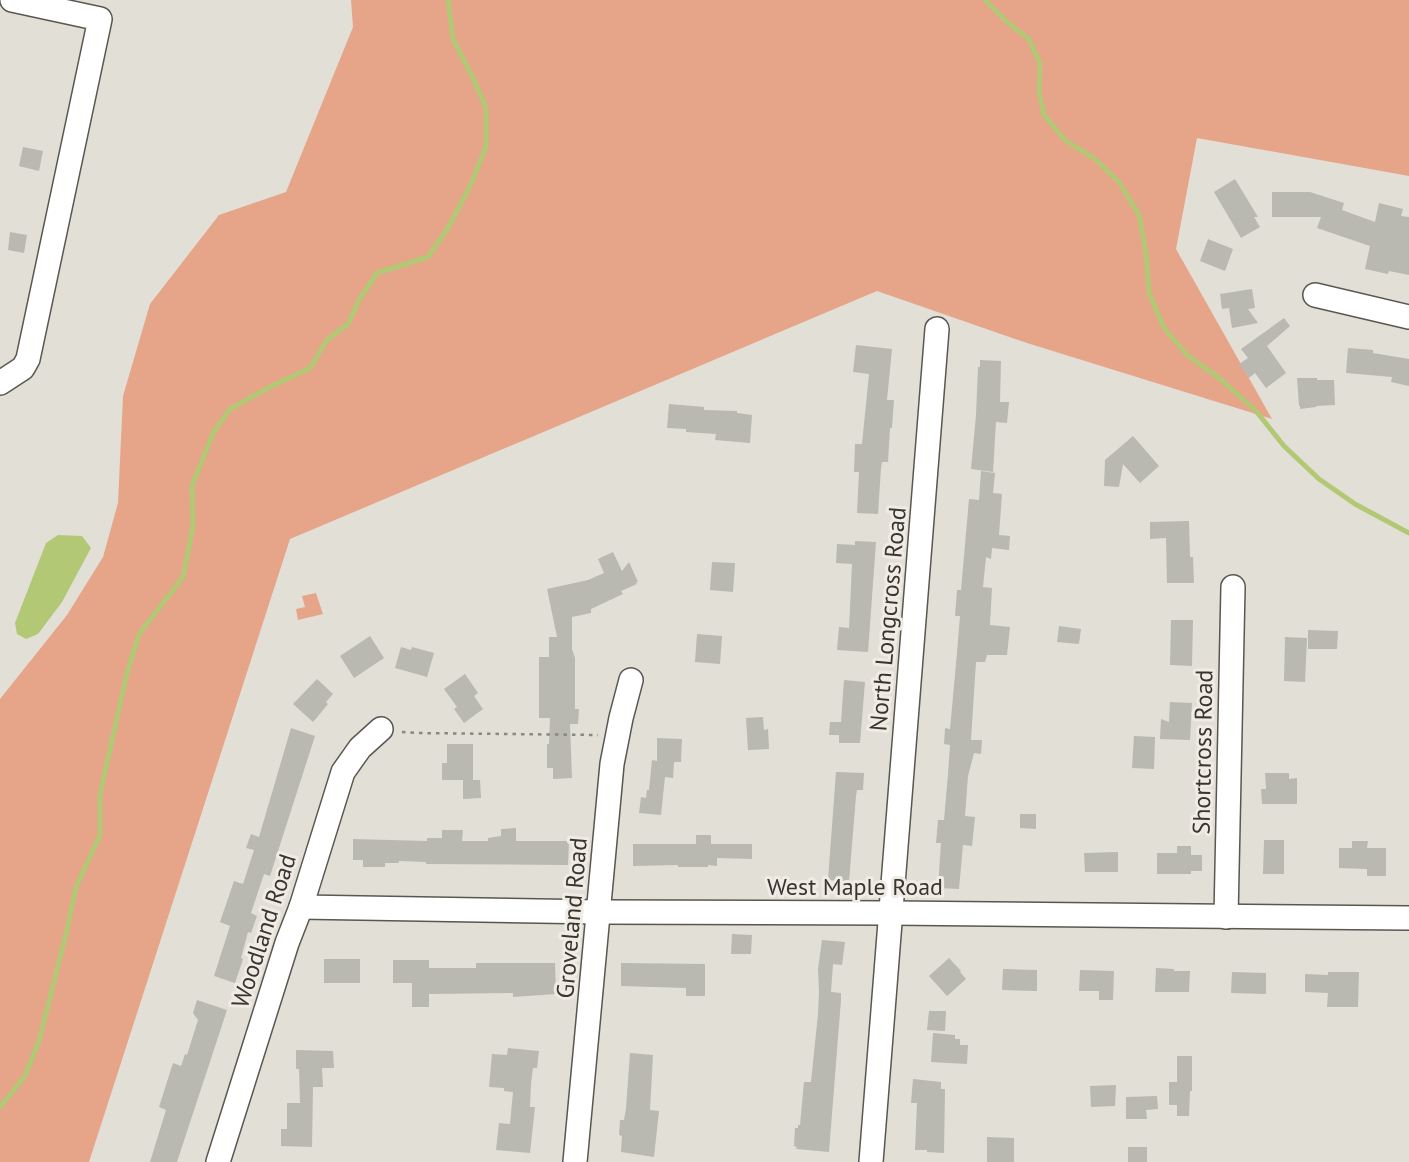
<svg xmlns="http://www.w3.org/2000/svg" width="1409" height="1162" font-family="'PT Sans',sans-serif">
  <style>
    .green { fill: #e6a588 }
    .water { fill: #b2c875 }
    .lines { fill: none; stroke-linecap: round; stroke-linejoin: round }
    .stream { stroke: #b2c875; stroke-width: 5 }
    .building { fill: #b9b8b1 }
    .minor-casing { stroke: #5a5650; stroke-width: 26 }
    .path { stroke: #898782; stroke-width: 2.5; stroke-dasharray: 3.5 5; stroke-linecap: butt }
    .minor { stroke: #fff; stroke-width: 23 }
    .labels { text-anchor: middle; stroke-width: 6; stroke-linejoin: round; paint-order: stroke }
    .street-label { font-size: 24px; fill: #383633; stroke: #f0ece4 }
  </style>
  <rect width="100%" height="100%" fill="#e2dfd7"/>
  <!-- green -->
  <g class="green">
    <polygon points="351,0 1409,0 1409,176 1197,138 1176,249 1272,419 1027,343 877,291 290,539 89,1162 0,1162 0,699 67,615 103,557 118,503 123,396 150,304 219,215 286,192 353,27"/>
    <polygon points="316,593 323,614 298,620 296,609 305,607 302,596"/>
  </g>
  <!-- water -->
  <polygon class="water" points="58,535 82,536 91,548 62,602 38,634 26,639 17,634 15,623 46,543"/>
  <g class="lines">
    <!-- stream -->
    <g class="stream">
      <polyline points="985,0 1007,22 1029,39 1040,64 1039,91 1044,115 1065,140 1095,159 1119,182 1139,215 1146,253 1149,293 1164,328 1187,355 1219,378 1256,411 1284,446 1319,479 1355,504 1409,533"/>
      <polyline points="0,1107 25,1076 39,1041 67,930 76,887 100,835 100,794 127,673 139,634 183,577 193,526 192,486 213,433 230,409 268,388 310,368 327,340 348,324 359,300 377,273 428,257 448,228 470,186 486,147 486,108 474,80 453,39 448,0"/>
    </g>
  </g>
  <!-- building -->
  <g class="building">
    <polygon points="23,147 43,151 39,171 19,166"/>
    <polygon points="1235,179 1258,217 1254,217 1260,227 1241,238 1214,192"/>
    <polygon points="1272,192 1310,192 1344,203 1342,210 1375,222 1379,203 1403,209 1401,216 1409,217 1409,275 1389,271 1388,274 1365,269 1370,246 1317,228 1321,217 1272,217"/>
    <polygon points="10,232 27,235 24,253 8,250"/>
    <polygon points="1208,239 1233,249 1225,271 1200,261"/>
    <polygon points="1252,289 1255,308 1248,309 1258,323 1232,328 1229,308 1222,309 1220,294"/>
    <polygon points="1284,318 1290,326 1267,346 1286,373 1266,388 1255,373 1249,378 1239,364 1248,358 1241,349"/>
    <polygon points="856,345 892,349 887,400 894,400 892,428 890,428 888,462 882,462 881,468 878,514 857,513 859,472 854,472 855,444 862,444 869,374 853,372"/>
    <polygon points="1348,348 1373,350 1373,353 1409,359 1409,386 1391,382 1392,377 1346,373"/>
    <polygon points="980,360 1001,361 1000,402 1009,402 1007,423 996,422 993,472 971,469 976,415 978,367 980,367"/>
    <polygon points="1297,378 1317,378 1317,380 1334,380 1335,405 1316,406 1316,407 1300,409 1300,406 1299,406"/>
    <polygon points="669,404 704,407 704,410 737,411 737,413 752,415 750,443 715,440 716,434 686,432 686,429 667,428"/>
    <polygon points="1133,436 1159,466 1140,483 1123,464 1119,487 1104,486 1105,460"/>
    <polygon points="981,471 995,473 993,493 1002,494 999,535 1010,536 1009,550 992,548 991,559 986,557 983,587 992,588 990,625 1010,627 1007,655 987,655 985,662 976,662 971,740 982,740 981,754 974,753 968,776 965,816 975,817 972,846 963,845 959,889 938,888 941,843 936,843 938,820 944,820 948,774 950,745 944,744 945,728 950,729 957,653 960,616 955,616 957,590 961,590 969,499 979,500"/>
    <polygon points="1189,521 1190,557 1193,557 1194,583 1167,583 1166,538 1150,539 1150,522"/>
    <polygon points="855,541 876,542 868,652 837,650 839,627 849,628 852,564 836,563 837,544 855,545"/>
    <polygon points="613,552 622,571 629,562 638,582 636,582 637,584 621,591 623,594 591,609 591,613 572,617 572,649 575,658 575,709 579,709 578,724 570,724 572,778 553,779 553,768 547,768 547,744 549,744 550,718 539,718 539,657 549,657 549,637 557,637 547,589 588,580 604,573 598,559"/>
    <polygon points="712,562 735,563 733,592 710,590"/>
    <polygon points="1171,620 1193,620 1192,666 1170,665"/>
    <polygon points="1059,626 1081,629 1079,644 1057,642"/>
    <polygon points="1308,630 1338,631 1337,649 1308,649"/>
    <polygon points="697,634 722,636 720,664 695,662"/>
    <polygon points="370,636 384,658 354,678 340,656"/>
    <polygon points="1285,637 1307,638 1305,682 1284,681"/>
    <polygon points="401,647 411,650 412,647 434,653 427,677 395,668"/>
    <polygon points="465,674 478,693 474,696 483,709 464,723 454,709 457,707 444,689"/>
    <polygon points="317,679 333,694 326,702 328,704 313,722 293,704"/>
    <polygon points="844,680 865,682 860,743 839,743 839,735 829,735 830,722 841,722"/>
    <polygon points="1170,702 1192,703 1190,740 1160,739 1161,719 1169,722"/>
    <polygon points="763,717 764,730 768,729 769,749 748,750 746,718"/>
    <polygon points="291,728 315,736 270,876 264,874 251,913 257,916 251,933 248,932 241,958 243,959 235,983 214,976 230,926 220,922 234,881 243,884 254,850 246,848 251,834 259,837"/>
    <polygon points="1134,736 1155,737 1154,769 1132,768"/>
    <polygon points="657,738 682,739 681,762 674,762 673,778 665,777 661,815 639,813 641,797 646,798 647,790 649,790 652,760 657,761"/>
    <polygon points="447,744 473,744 473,780 480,780 481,798 463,799 463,780 470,780 442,780 442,763 447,763"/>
    <polygon points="836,772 864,773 863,790 857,790 856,796 849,882 828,880"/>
    <polygon points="1265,773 1289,773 1289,779 1297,778 1297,804 1262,804 1261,789 1266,789"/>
    <polygon points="1020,814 1036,814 1036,829 1020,828"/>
    <polygon points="516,828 516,841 569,841 568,865 426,864 426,862 399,861 399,863 385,863 385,867 363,867 363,860 353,860 353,839 427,841 427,838 442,838 442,830 463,830 462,841 488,841 488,838 501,836 501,829"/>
    <polygon points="696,835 711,835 711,844 752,844 752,859 717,858 717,866 708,865 708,867 678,867 678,865 633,866 633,844 696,844"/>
    <polygon points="1264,840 1284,840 1284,874 1263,874"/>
    <polygon points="1352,841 1368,841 1367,848 1386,848 1386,876 1367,876 1367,869 1339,868 1339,848 1352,848"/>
    <polygon points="1177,846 1191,846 1191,855 1202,855 1202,871 1191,871 1191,874 1157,874 1157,853 1177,853"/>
    <polygon points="1118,852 1118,872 1085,872 1084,853"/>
    <polygon points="732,934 752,935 751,954 731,954"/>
    <polygon points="822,940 845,942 842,965 833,964 831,992 841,993 841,1000 829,1152 796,1149 797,1147 794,1146 795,1128 798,1128 798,1125 800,1125 804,1082 811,1082 818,1014 819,992 818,969"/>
    <polygon points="949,958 961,971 960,972 966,979 947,996 929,976"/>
    <rect x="324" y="959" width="36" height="24"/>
    <polygon points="393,960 429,960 429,968 476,968 476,963 555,963 556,994 513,997 513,993 429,994 429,1007 412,1007 412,983 393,983"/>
    <polygon points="621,963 705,964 705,996 686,996 686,988 621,986"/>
    <polygon points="1156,968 1174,969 1174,971 1190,971 1189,992 1155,992"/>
    <polygon points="1003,969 1037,970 1037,991 1002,990"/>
    <polygon points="1080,970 1114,971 1113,1000 1099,1000 1099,991 1079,991"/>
    <polygon points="1232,972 1266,973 1266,994 1231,993"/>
    <polygon points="1328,972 1359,972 1358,1007 1327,1007 1328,993 1305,992 1305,974 1328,975"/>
    <polygon points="197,1000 227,1010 177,1162 150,1162 166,1110 159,1107 173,1063 181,1066 185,1054 187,1055 198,1020 193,1013"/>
    <polygon points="929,1011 946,1011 945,1031 927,1030"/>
    <polygon points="933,1033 955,1035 955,1039 960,1039 960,1045 968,1045 967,1064 931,1062"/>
    <polygon points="508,1048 539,1051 537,1068 533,1068 531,1084 530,1107 535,1107 530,1153 496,1150 499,1123 510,1124 513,1092 504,1091 504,1088 489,1087 492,1054 507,1055"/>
    <polygon points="296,1050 333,1051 334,1068 322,1068 323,1087 313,1087 312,1147 281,1146 281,1129 287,1129 287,1103 300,1103 299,1069 296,1069"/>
    <polygon points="630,1053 653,1055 650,1110 659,1111 654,1157 621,1152 622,1136 619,1135 620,1120 624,1120 626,1108"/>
    <polygon points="1177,1056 1192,1056 1192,1091 1190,1091 1189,1116 1177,1116 1177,1105 1169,1105 1169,1082 1177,1082"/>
    <polygon points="913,1079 941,1082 941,1089 945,1089 944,1153 927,1152 927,1150 915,1150 917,1103 911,1103"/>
    <polygon points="1116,1085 1115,1106 1091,1107 1090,1086"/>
    <polygon points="1157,1096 1158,1109 1146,1110 1147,1119 1126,1119 1126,1097"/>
    <polygon points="987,1137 1014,1138 1014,1162 987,1162"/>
    <rect x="1128" y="1147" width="19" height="15"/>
  </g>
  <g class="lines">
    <!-- minor casing -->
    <g class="minor-casing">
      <g id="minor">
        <polyline points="1315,295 1409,317"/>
        <polyline points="0,383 23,368 28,359 100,19 12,0"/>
        <polyline points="301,907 599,912 891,913 1409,918"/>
        <polyline points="1226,917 1233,587"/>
        <polyline points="218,1162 287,943 301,907 343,772 360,748 381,729"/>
        <polyline points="575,1162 612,764 621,718 631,680"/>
        <polyline points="871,1162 937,329"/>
      </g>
    </g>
    <!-- path -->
    <polyline class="path" points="402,732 416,733 598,735"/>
    <!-- minor -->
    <use href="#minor" class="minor"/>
  </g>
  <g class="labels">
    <!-- street labels -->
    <g class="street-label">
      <text transform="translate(888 619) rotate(-85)" y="8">North Longcross Road</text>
      <text transform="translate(1203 752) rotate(-89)" y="8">Shortcross Road</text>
      <text x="855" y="895">West Maple Road</text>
      <text transform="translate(572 918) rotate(-85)" y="8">Groveland Road</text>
      <text transform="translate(264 931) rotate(-72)" y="8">Woodland Road</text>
    </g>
  </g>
</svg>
